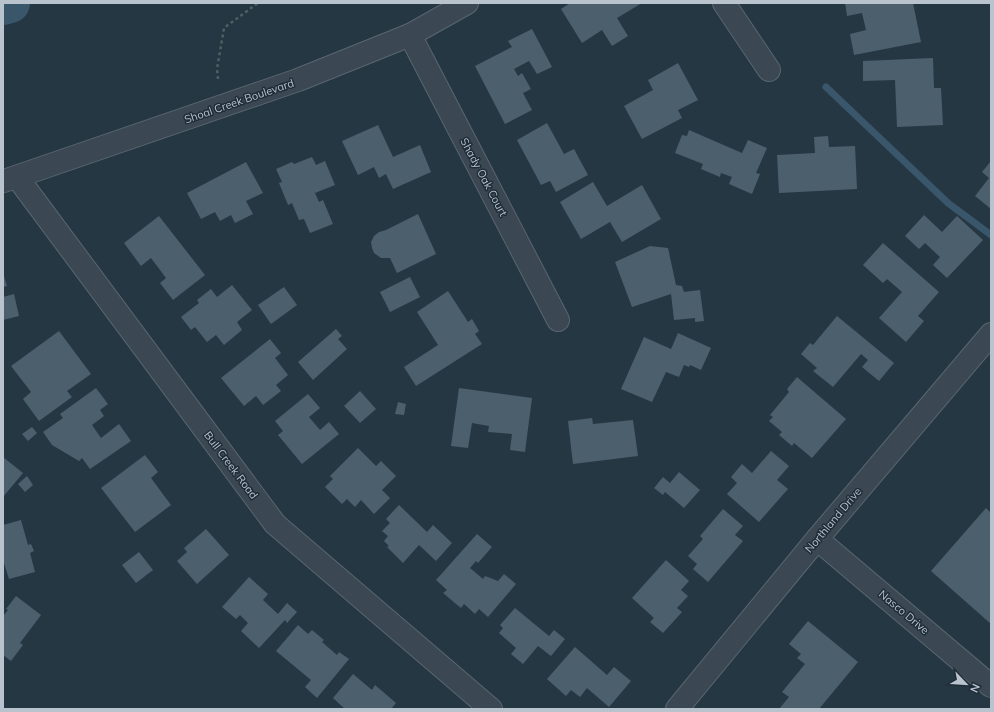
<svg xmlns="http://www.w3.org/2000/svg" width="994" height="712" font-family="Mulish,sans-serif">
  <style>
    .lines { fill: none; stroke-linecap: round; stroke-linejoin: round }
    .stream { stroke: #39566b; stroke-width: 7 }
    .river { stroke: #39566b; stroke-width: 40 }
    .building { fill: #4c5f6c }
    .minor-casing { stroke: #596671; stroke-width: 24 }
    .path { stroke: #496262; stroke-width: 2.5; stroke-dasharray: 3 3; stroke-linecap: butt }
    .minor { stroke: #3b4853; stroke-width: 22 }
    .labels { text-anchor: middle; stroke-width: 3; stroke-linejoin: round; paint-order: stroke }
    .street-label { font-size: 11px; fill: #b8c3cd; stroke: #1f2d39 }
  </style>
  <rect width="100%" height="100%" fill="#263744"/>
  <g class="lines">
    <!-- stream -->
    <polyline class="stream" points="826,87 948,203 991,235"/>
    <!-- river -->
    <polyline class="river" points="3,5 10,3"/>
  </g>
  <!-- building -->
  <g class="building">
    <polygon points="570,3 642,3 617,18 628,36 612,46 602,30 582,43 561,9"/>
    <polygon points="845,3 913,3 921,42 854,55 850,34 866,30 862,13 847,16"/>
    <polygon points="532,29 552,67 537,74 529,61 514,69 518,76 522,73 531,89 523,93 532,110 505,124 475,66 512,47 508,41"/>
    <polygon points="933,58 934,88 941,88 943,125 897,127 895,80 863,81 863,61"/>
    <polygon points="678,63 698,100 678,110 682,118 642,139 624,106 653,90 648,80"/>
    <polygon points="547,123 564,154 574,149 588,175 556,192 550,181 541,185 517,140"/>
    <polygon points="378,125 393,157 420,145 431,172 393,189 386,174 379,178 374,167 358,175 342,141"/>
    <polygon points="689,130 742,153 748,140 767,148 756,173 760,174 752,194 729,184 732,177 721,173 720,177 701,169 703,164 675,153 682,135 687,136"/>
    <polygon points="828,136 829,147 855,146 857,189 779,193 777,155 815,153 814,137"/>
    <polygon points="312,157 316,165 325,161 335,185 315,193 319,202 323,200 333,224 310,233 304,219 299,220 292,203 288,205 279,183 282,182 276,169 292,162 294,164"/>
    <polygon points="991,161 991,209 975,196 989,178 982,172"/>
    <polygon points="246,162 263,193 246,201 253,214 235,223 231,215 220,221 215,212 201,219 187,193"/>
    <polygon points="593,182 607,206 642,185 661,219 622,242 610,222 581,239 560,202"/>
    <polygon points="418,214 436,254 397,273 390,258 381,258 374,253 372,248 371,242 374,236 379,232 386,230"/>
    <polygon points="924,215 942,232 957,216 983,240 947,278 933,265 940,257 925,243 919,249 905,236"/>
    <polygon points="159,216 205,275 173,300 160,283 166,278 151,258 141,266 124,243"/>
    <polygon points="883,243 939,292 918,316 924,321 906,342 879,318 902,292 887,279 883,283 863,265"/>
    <polygon points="650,246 668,248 676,285 682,286 684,292 700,290 704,321 695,322 695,318 674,320 671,294 632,307 615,262"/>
    <polygon points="3,273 7,286 3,287"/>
    <polygon points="410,277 420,297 390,312 380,292"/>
    <polygon points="232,285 252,310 237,322 242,330 224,345 216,335 207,342 195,327 191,330 181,317 199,303 197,300 211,289 217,297"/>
    <polygon points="284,287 297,305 271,324 258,305"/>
    <polygon points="448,291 468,322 472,319 479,331 475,334 482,344 416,386 404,367 438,345 417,312"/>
    <polygon points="14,294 19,316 3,320 3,297"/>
    <polygon points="837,316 894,363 879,381 862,367 868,360 861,354 833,387 813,371 817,368 801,354 810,343 813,345"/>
    <polygon points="336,329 342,336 338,339 347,349 313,380 298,362"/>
    <polygon points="59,331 91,374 67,391 72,397 39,421 23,399 31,392 11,366"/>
    <polygon points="678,333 711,348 701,370 690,365 689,367 684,365 679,377 666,372 652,402 621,389 644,337 671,349"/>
    <polygon points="270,339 281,353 275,358 288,375 276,385 281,391 263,405 256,396 244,406 221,378"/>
    <polygon points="797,377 846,419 812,458 794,443 792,446 779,435 782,432 769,421 773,417 770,415 789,392 787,389"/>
    <polygon points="96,388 108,404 100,410 104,416 92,425 101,438 119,424 131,441 90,469 82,458 79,461 52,445 43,432 63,418 60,414"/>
    <polygon points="459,388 532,398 525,452 510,450 512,434 488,432 489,426 472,423 468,448 451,446"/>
    <polygon points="360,391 376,409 360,423 344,406"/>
    <polygon points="308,394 320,408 309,417 320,430 329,422 339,434 302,464 278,435 283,431 275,421"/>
    <polygon points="398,402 406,404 404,415 395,414"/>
    <polygon points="592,418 593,424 633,420 638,456 573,464 568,421"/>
    <polygon points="32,427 37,433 28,441 22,434"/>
    <polygon points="358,448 376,466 381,461 396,476 382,490 390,498 374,514 361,500 355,507 347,499 342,504 325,487 333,479 330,476"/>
    <polygon points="771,451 789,466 777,480 788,489 759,522 727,494 737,483 731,477 742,464 752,473"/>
    <polygon points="145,455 158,472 151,478 171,505 135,532 101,488"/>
    <polygon points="3,457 23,473 3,497"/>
    <polygon points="679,472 700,490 684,508 665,492 663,495 654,488 663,477 670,483"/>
    <polygon points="27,476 33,485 25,492 18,484"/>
    <polygon points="399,505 427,532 433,525 452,543 436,561 419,545 403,563 387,547 389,546 384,541 388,536 382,531 390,523 386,519"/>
    <polygon points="986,508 991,513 991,624 931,571"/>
    <polygon points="723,509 743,526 735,535 743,541 708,582 693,569 697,564 688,556 703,539 700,536"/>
    <polygon points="21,520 28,545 31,544 34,551 30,553 35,572 9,579 3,560 3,525"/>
    <polygon points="206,529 229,555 197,584 177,561 187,552 184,548"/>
    <polygon points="477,534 492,547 478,563 476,561 470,568 483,579 485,576 498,581 504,574 516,584 488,617 479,609 475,614 464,604 461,608 443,593 447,590 436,580"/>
    <polygon points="139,552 153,570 136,583 122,565"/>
    <polygon points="666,560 689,581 681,590 688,596 677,608 682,612 663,633 650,622 654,618 632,598"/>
    <polygon points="249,577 268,594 263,600 278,614 287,603 297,612 287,623 285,620 259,648 241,631 248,623 240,615 236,619 222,607"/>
    <polygon points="16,596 41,615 20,643 23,645 11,661 3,655 3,616 8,610 6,609"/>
    <polygon points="515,608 549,636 554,630 565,639 551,656 538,646 523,664 511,654 516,648 499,633 503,628 500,625"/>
    <polygon points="808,621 858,662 819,709 779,709 789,697 782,692 805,664 797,658 801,654 789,644"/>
    <polygon points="298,625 308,634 312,630 324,640 322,642 337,655 339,652 349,659 317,698 305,687 311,680 276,651"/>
    <polygon points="575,647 607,675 614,667 631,681 609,707 587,688 580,697 571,690 566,696 547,679"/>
    <polygon points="353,674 372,690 375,685 396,703 391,709 345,709 333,698"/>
  </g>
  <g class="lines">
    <!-- minor casing -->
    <g class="minor-casing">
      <g id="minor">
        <polyline points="724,3 769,70"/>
        <polyline points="410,35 558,320"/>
        <polyline points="17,177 275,524 491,709"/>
        <polyline points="4,181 298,80 410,35 467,3"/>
        <polyline points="817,539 991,686"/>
        <polyline points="677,709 817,539 991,334"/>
      </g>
    </g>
    <!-- path -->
    <polyline class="path" points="218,79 217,69 224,28 258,3"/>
    <!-- minor -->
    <use href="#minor" class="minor"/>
  </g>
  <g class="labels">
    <!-- street labels -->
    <g class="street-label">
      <text transform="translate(239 101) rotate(-19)" y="4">Shoal Creek Boulevard</text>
      <text transform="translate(484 177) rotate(62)" y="4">Shady Oak Court</text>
      <text transform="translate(231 465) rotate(53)" y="4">Bull Creek Road</text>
      <text transform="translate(833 520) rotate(-50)" y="4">Northland Drive</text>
      <text transform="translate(904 612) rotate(40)" y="4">Nasco Drive</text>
    </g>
  </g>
  <!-- border -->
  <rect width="994" height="712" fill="none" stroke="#b8c3cd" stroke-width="8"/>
  <!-- north arrow -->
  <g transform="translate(966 684) rotate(115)" stroke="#1f2d39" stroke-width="3" paint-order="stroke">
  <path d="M0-3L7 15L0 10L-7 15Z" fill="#b8c3cd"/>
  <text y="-6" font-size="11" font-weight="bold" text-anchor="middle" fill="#b8c3cd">N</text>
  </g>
</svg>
